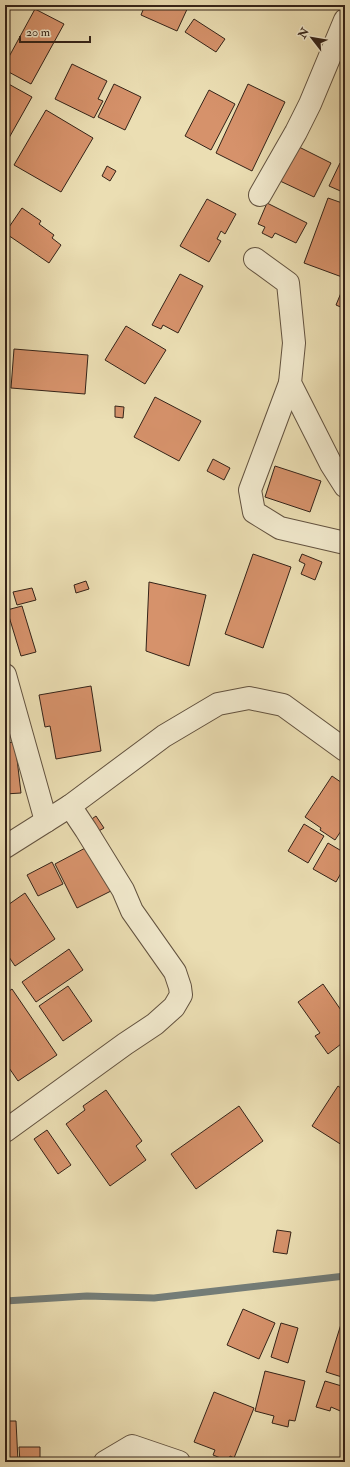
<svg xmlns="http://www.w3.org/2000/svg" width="350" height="1467" font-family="'IM FELL Double Pica',serif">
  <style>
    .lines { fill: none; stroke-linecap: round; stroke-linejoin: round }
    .stream { stroke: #747d78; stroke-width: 7 }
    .building { fill: #d6926b; stroke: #342318 }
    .minor-casing { stroke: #62523f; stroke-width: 24 }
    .minor { stroke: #f2eace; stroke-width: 22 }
  </style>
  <rect width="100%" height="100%" fill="#ebdeb3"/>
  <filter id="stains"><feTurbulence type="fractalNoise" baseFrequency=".005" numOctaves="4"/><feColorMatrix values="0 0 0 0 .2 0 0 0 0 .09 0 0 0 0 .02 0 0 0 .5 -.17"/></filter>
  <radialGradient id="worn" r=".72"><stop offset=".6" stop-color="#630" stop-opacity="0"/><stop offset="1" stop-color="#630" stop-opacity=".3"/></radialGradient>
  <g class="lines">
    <!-- stream -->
    <polyline class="stream" points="5,1301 87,1296 154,1298 345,1276"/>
  </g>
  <!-- building -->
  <g class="building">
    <polygon points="110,5 122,5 121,9"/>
    <polygon points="145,5 189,5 177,31 141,15"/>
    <polygon points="35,9 64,24 31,84 5,70 5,64"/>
    <polygon points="194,19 225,39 216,52 185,32"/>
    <polygon points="72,64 107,81 98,99 103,101 94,118 55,99"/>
    <polygon points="5,82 32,97 5,145"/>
    <polygon points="114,84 141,97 125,130 98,117"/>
    <polygon points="248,84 285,102 252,171 216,153"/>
    <polygon points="209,90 235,104 211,150 185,136"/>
    <polygon points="46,110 93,138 61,192 14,165"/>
    <polygon points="297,146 331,163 314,197 280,181"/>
    <polygon points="340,163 345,165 345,193 329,186"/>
    <polygon points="107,166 116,171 110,181 102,176"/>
    <polygon points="328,198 345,204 345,268 342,277 304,263"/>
    <polygon points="207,199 236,214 225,234 221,231 217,239 221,241 209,262 180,246"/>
    <polygon points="267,203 307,223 296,243 275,233 272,238 262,233 265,227 258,224"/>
    <polygon points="22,208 41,221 39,224 54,235 52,238 61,245 49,263 5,233"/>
    <polygon points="180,274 203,286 178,333 163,325 161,329 152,325"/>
    <polygon points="343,288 345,288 345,309 336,305"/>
    <polygon points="126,326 166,350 145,384 105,360"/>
    <polygon points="14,349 88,355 85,394 11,388"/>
    <polygon points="155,397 201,421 179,461 134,437"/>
    <polygon points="115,406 124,407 123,418 115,417"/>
    <polygon points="213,459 230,468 224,480 207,471"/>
    <polygon points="275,466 321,481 310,512 265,497"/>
    <polygon points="253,554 291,567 263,648 225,634"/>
    <polygon points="302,554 322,562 315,580 301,574 305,564 299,561"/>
    <polygon points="86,581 89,589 76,593 74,585"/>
    <polygon points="149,582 206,595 189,666 146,651"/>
    <polygon points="32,588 36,600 17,605 13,592"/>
    <polygon points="22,606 36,652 21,656 7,610"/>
    <polygon points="91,686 101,751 56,759 50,726 45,727 39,695"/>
    <polygon points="15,742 21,793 5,794 5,743"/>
    <polygon points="332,776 345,785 345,825 335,840 320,830 321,828 305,817"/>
    <polygon points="96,816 104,828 97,832 89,821"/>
    <polygon points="304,824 324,836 308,863 288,851"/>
    <polygon points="328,843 345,853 345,866 336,882 313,869"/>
    <polygon points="89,846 111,891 77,908 55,864"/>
    <polygon points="52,862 63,884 38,896 27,875"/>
    <polygon points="25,893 55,939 15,966 5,951 5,907"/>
    <polygon points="69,949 83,970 36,1002 22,982"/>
    <polygon points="323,984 345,1016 345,1041 328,1054 315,1036 320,1033 298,1002"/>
    <polygon points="68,986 92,1021 63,1041 39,1006"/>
    <polygon points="12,989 57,1055 18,1081 5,1062 5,994"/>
    <polygon points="338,1086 345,1091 345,1147 312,1126"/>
    <polygon points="106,1090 142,1141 136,1146 146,1160 110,1186 66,1124 85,1110 83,1106"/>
    <polygon points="239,1106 263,1141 196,1189 171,1154"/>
    <polygon points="47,1130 71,1165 58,1174 34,1139"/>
    <polygon points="277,1230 291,1232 287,1254 273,1252"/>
    <polygon points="243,1309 275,1323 259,1359 227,1345"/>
    <polygon points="342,1321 345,1322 345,1378 326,1372"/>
    <polygon points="281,1323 298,1328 288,1363 271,1357"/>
    <polygon points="265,1371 305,1381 295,1421 289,1420 288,1427 272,1423 274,1416 255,1411"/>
    <polygon points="325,1381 345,1387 345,1413 331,1407 330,1411 316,1407"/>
    <polygon points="214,1392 254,1408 234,1458 230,1456 228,1461 213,1455 215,1450 194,1442"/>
    <polygon points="5,1421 16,1421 18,1462 5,1462"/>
    <polygon points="19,1447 40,1447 40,1462 20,1462"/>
  </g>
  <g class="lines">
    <!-- minor casing -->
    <g class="minor-casing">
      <g id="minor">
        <polyline points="260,195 296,132 310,104 345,20"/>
        <polyline points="255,259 288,283 294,343 290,383 331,464 345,486"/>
        <polyline points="290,383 250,490 254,512 280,528 345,543"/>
        <polyline points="5,675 46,821"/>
        <polyline points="70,806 164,736 218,704 249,698 283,705 345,750"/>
        <polyline points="5,847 70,806 86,830 123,890 132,911 175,972 180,987 181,995 174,1007 155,1024 125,1044 5,1131"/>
        <polyline points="105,1462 132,1446 179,1462"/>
      </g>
    </g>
    <!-- minor -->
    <use href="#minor" class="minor"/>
  </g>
  <!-- margin -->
  <rect width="350" height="1467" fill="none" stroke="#ebdeb3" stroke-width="20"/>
  <rect x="6" y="6" width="338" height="1455" fill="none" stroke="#342318" stroke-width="2"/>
  <rect x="10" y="10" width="330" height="1447" fill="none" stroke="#342318"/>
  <!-- north arrow -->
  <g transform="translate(312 38) rotate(301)" stroke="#f2eace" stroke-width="3" paint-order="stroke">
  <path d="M0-3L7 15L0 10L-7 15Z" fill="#342318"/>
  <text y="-6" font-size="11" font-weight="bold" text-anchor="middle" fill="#342318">N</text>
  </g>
  <!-- scale -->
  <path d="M20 36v6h70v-6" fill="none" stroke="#342318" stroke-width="2"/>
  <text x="26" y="36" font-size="12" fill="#342318" stroke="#f2eace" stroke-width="3" paint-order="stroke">20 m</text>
  <rect width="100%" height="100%" filter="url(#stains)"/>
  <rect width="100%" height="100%" fill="url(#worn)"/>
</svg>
